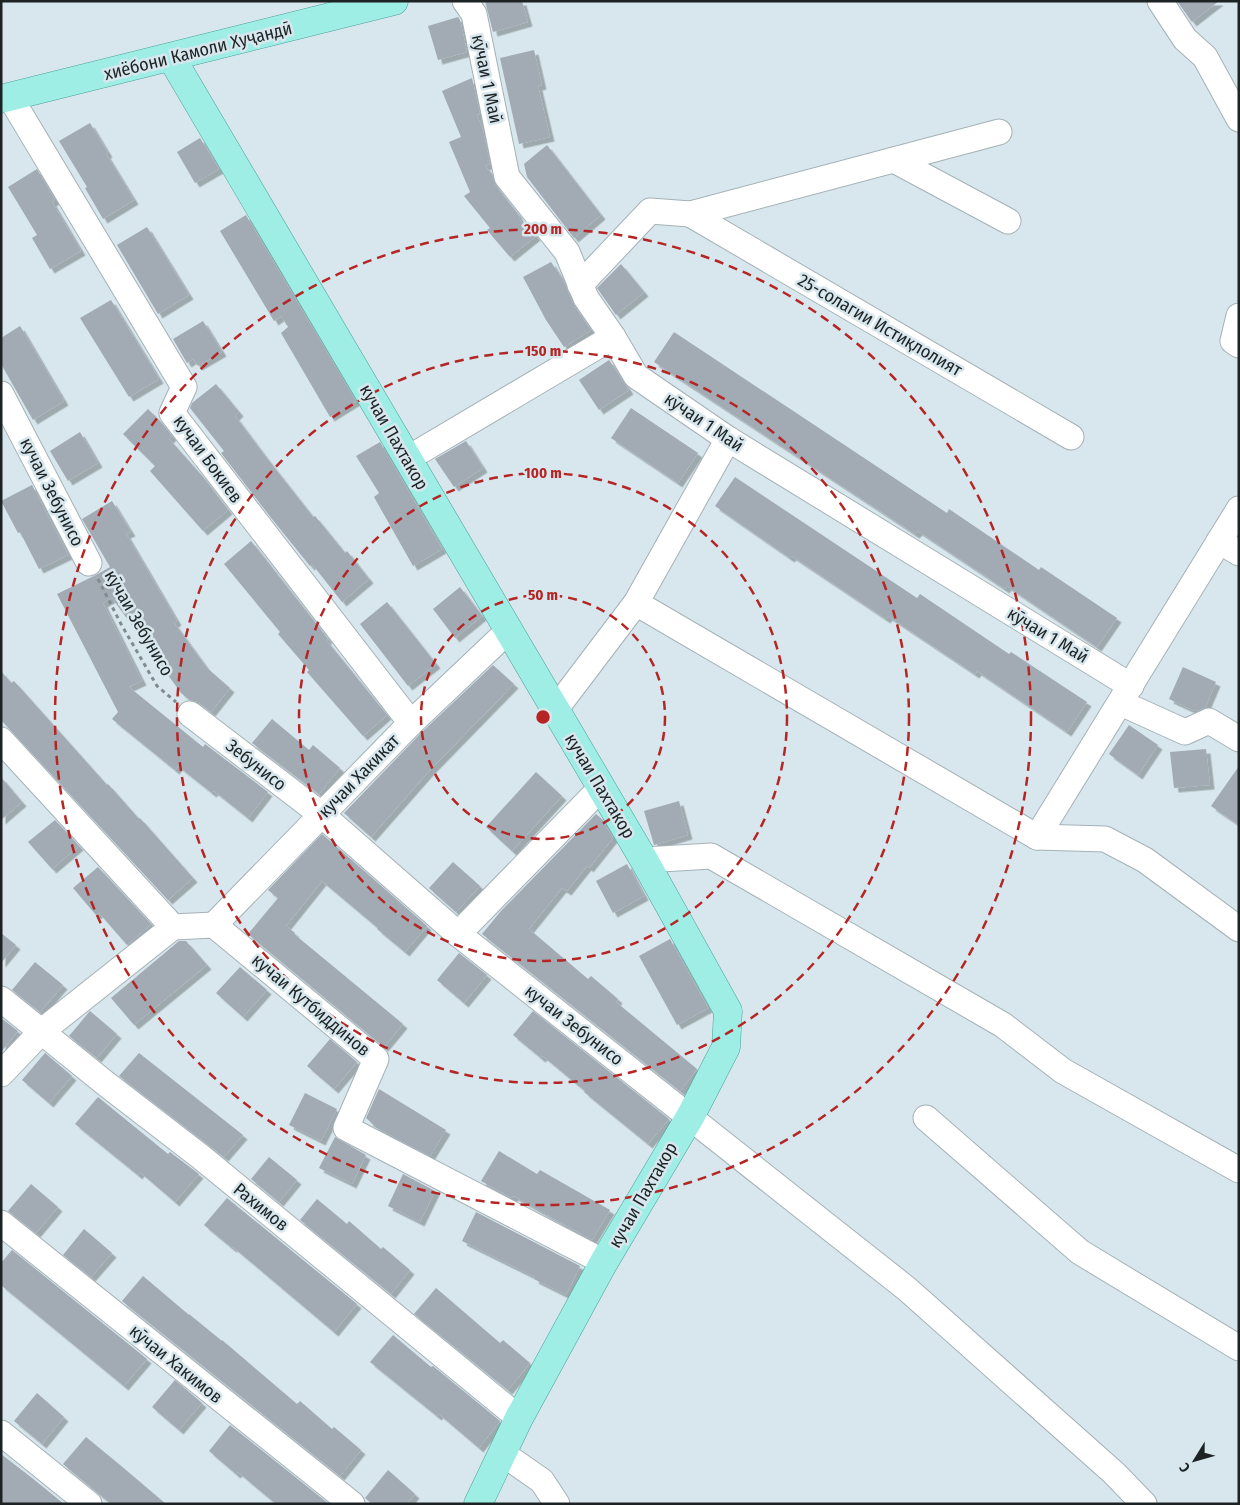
<svg xmlns="http://www.w3.org/2000/svg" width="1240" height="1505" font-family="'Fira Sans Condensed',sans-serif">
  <style>
    .building { fill: #a2aab4; filter: url(#shadow) }
    .lines { fill: none; stroke-linecap: round; stroke-linejoin: round }
    .minor-casing { stroke: #a4b2b7; stroke-width: 27 }
    .major-casing { stroke: #47a097; stroke-width: 29 }
    .path { stroke: #808b8f; stroke-width: 3; stroke-dasharray: 4 4; stroke-linecap: butt }
    .minor { stroke: #fff; stroke-width: 25 }
    .major { stroke: #9eeee6; stroke-width: 28 }
    .ring { fill: none; stroke: #b52524; stroke-width: 2.5; stroke-dasharray: 9 6 }
    .labels { text-anchor: middle; stroke-width: 5; stroke-linejoin: round; paint-order: stroke }
    .street-label { font-size: 18px; fill: #1d2325; stroke: #d8e7ed }
    .centre { fill: #b52524; stroke: #d8e7ed; stroke-width: 2.5 }
    .ring-label { font-size: 15px; text-anchor: middle; font-weight: bold; fill: #b52524; stroke: #d8e7ed; stroke-width: 5; stroke-linejoin: round; paint-order: stroke }
  </style>
  <defs>
    <filter id="shadow"><feDropShadow dx="4.5" dy="4.5" stdDeviation="0" flood-color="#0004"/></filter>
  </defs>
  <rect width="100%" height="100%" fill="#d8e7ed"/>
  <!-- building -->
  <g class="building">
    <polygon points="485,1 522,1 528,22 493,32"/>
    <polygon points="1177,1 1219,1 1192,22"/>
    <polygon points="458,17 460,20 467,52 438,60 428,26"/>
    <polygon points="534,50 542,85 538,86 550,137 519,144 500,58"/>
    <polygon points="472,78 480,114 477,115 483,130 490,164 485,166 492,174 496,186 517,213 524,228 528,227 536,236 510,257 487,230 490,228 464,196 470,192 449,142 461,137 442,91"/>
    <polygon points="90,123 108,153 106,154 134,200 103,219 85,188 87,187 59,141"/>
    <polygon points="200,138 219,169 195,183 177,152"/>
    <polygon points="547,145 601,215 574,238 527,177 524,164"/>
    <polygon points="37,169 55,200 52,202 81,251 50,269 32,238 37,235 8,187"/>
    <polygon points="246,215 356,401 330,417 281,333 288,327 281,316 274,321 220,231"/>
    <polygon points="147,227 189,295 158,314 117,245"/>
    <polygon points="551,262 564,282 574,306 591,330 564,347 546,320 523,277"/>
    <polygon points="621,264 644,292 616,315 597,288"/>
    <polygon points="111,300 159,379 129,397 80,318"/>
    <polygon points="203,321 222,352 198,366 193,359 187,363 173,339"/>
    <polygon points="20,326 64,401 33,420 1,364 1,338"/>
    <polygon points="674,332 947,513 949,509 1039,570 1041,567 1117,618 1097,647 1007,586 1005,589 918,531 915,534 654,362"/>
    <polygon points="609,360 629,390 599,410 579,380"/>
    <polygon points="216,384 239,412 235,416 269,461 313,517 315,516 345,553 347,551 369,579 342,602 312,564 310,566 272,519 221,453 224,451 190,408 192,403"/>
    <polygon points="631,408 698,453 678,483 611,438"/>
    <polygon points="148,409 161,422 172,436 169,439 203,477 228,510 203,531 150,471 155,466 123,434"/>
    <polygon points="80,432 98,463 68,481 50,451"/>
    <polygon points="466,441 483,468 454,487 435,459"/>
    <polygon points="380,442 442,549 413,566 374,497 379,493 356,456"/>
    <polygon points="735,477 917,598 920,594 1009,654 1011,652 1087,702 1067,732 977,671 975,674 888,616 886,619 792,556 790,558 715,506"/>
    <polygon points="32,485 68,555 39,569 20,532 18,533 1,501"/>
    <polygon points="112,501 131,532 126,534 177,621 174,623 207,668 230,688 211,712 198,702 190,700 181,693 112,598 103,603 142,681 129,687 203,747 205,744 268,792 248,818 214,791 212,793 178,766 175,770 112,719 118,712 57,594 96,575 110,567 82,519"/>
    <polygon points="251,541 328,639 326,640 387,715 363,736 307,672 309,670 278,634 280,632 224,564"/>
    <polygon points="460,587 482,616 455,638 433,609"/>
    <polygon points="387,602 436,664 408,686 360,624"/>
    <polygon points="493,665 514,684 430,770 371,837 344,813 421,733"/>
    <polygon points="1183,667 1216,682 1205,708 1195,711 1169,699"/>
    <polygon points="1,671 11,683 14,681 107,785 108,784 139,819 140,818 193,878 168,900 1,720"/>
    <polygon points="272,719 309,750 313,745 340,768 319,794 252,743"/>
    <polygon points="1129,725 1158,745 1138,775 1109,754"/>
    <polygon points="1206,749 1210,785 1174,788 1170,752"/>
    <polygon points="1239,766 1239,825 1211,806"/>
    <polygon points="536,772 562,796 512,851 486,827"/>
    <polygon points="1,777 22,802 1,820"/>
    <polygon points="679,801 688,835 654,845 644,811"/>
    <polygon points="596,814 602,819 613,838 589,868 587,866 567,891 562,888 529,929 588,979 591,976 618,999 616,1002 697,1069 680,1091 482,934 501,911"/>
    <polygon points="55,820 79,846 52,869 28,842"/>
    <polygon points="322,834 427,926 405,952 377,929 378,928 322,881 286,926 295,933 294,934 403,1024 384,1047 248,934 278,898 268,890"/>
    <polygon points="453,862 480,886 456,912 429,888"/>
    <polygon points="627,864 644,896 613,913 596,881"/>
    <polygon points="98,867 151,924 127,945 99,913 96,915 73,888"/>
    <polygon points="1,933 16,945 1,963"/>
    <polygon points="670,939 708,1008 677,1025 639,956"/>
    <polygon points="179,941 186,941 207,965 134,1025 111,998"/>
    <polygon points="459,953 487,975 464,1003 437,980"/>
    <polygon points="35,962 63,985 40,1012 12,990"/>
    <polygon points="240,967 267,990 243,1017 216,993"/>
    <polygon points="90,1011 117,1034 97,1058 69,1036"/>
    <polygon points="533,1011 669,1119 648,1144 584,1092 585,1091 543,1056 541,1058 513,1035"/>
    <polygon points="1,1018 18,1031 1,1052"/>
    <polygon points="330,1039 357,1062 334,1089 307,1066"/>
    <polygon points="45,1053 72,1076 49,1103 22,1080"/>
    <polygon points="139,1053 243,1135 224,1157 119,1076"/>
    <polygon points="379,1089 446,1130 430,1156 373,1126 374,1125 366,1118"/>
    <polygon points="305,1093 337,1109 321,1141 289,1125"/>
    <polygon points="98,1097 168,1154 170,1152 199,1174 175,1202 140,1172 138,1175 75,1124"/>
    <polygon points="335,1137 366,1155 352,1184 319,1168"/>
    <polygon points="499,1151 537,1174 540,1170 610,1210 592,1240 514,1196 512,1198 481,1181"/>
    <polygon points="269,1157 297,1180 279,1202 251,1179"/>
    <polygon points="403,1174 435,1191 420,1222 388,1206"/>
    <polygon points="31,1184 58,1207 36,1233 8,1211"/>
    <polygon points="227,1198 357,1304 334,1332 233,1247 232,1248 204,1225"/>
    <polygon points="317,1199 347,1224 349,1221 381,1249 383,1247 410,1270 391,1294 300,1220"/>
    <polygon points="476,1212 580,1266 566,1295 534,1279 535,1277 462,1241"/>
    <polygon points="84,1229 112,1253 91,1277 63,1255"/>
    <polygon points="12,1250 147,1359 124,1386 1,1285 1,1263"/>
    <polygon points="143,1276 189,1315 189,1314 222,1341 222,1340 297,1404 300,1401 332,1429 334,1427 361,1450 340,1476 122,1301"/>
    <polygon points="436,1288 500,1343 503,1340 530,1363 508,1390 414,1314"/>
    <polygon points="393,1335 431,1367 433,1366 500,1421 479,1448 439,1414 437,1416 370,1362"/>
    <polygon points="175,1380 202,1403 179,1430 152,1407"/>
    <polygon points="37,1393 64,1417 42,1444 14,1421"/>
    <polygon points="230,1425 329,1504 276,1504 238,1472 236,1474 209,1451"/>
    <polygon points="86,1437 120,1465 166,1504 111,1504 63,1464"/>
    <polygon points="1,1454 32,1478 64,1504 1,1504"/>
    <polygon points="388,1470 415,1494 407,1504 372,1504 365,1498"/>
  </g>
  <g class="lines">
    <!-- minor casing -->
    <g class="minor-casing">
      <g id="minor">
        <polyline points="465,1 474,14 507,177 567,252 586,298 613,337 636,376 728,439 1131,686"/>
        <polyline points="1160,1 1185,39 1205,57 1239,119"/>
        <polyline points="10,97 184,387 172,413 411,723"/>
        <polyline points="894,160 1008,221"/>
        <polyline points="690,214 1071,437"/>
        <polyline points="580,285 650,211 690,214 999,132"/>
        <polyline points="1239,316 1233,341 1239,345"/>
        <polyline points="1,394 89,563"/>
        <polyline points="407,459 613,337"/>
        <polyline points="1219,541 1239,553"/>
        <polyline points="636,603 1037,837 1105,839 1145,860 1239,929"/>
        <polyline points="1121,703 1185,732 1209,721 1239,739"/>
        <polyline points="555,710 636,603 728,439"/>
        <polyline points="190,714 322,815 458,934 907,1289 1114,1473 1144,1504"/>
        <polyline points="1,740 173,927 214,925 376,1059 346,1128 604,1262"/>
        <polyline points="1037,837 1239,509"/>
        <polyline points="644,860 711,856 1003,1025 1063,1071 1239,1170"/>
        <polyline points="214,925 411,723 508,631"/>
        <polyline points="458,934 601,788"/>
        <polyline points="1,999 105,1083 201,1157 519,1418"/>
        <polyline points="1,1074 42,1031 173,927"/>
        <polyline points="926,1118 1080,1252 1239,1348"/>
        <polyline points="1,1223 352,1504"/>
        <polyline points="1,1433 89,1504"/>
        <polyline points="502,1453 542,1481 557,1504"/>
      </g>
    </g>
    <!-- major casing -->
    <g class="major-casing">
      <g id="major">
        <polyline points="171,57 644,860 728,1011 726,1047 690,1117 604,1262 519,1418 478,1504"/>
        <polyline points="1,99 394,1"/>
      </g>
    </g>
    <!-- path -->
    <polyline class="path" points="98,579 121,624 157,686 176,702"/>
    <!-- minor -->
    <use href="#minor" class="minor"/>
    <!-- major -->
    <use href="#major" class="major"/>
  </g>
  <!-- distance rings -->
  <g class="ring">
    <circle cx="543" cy="717" r="122"/>
    <circle cx="543" cy="717" r="244"/>
    <circle cx="543" cy="717" r="366"/>
    <circle cx="543" cy="717" r="488"/>
  </g>
  <g class="labels">
    <!-- street labels -->
    <g class="street-label">
      <text transform="translate(198 51) rotate(-14)" y="6">хиёбони Камоли Хуҷандӣ</text>
      <text transform="translate(487 79) rotate(78)" y="6">кӯчаи 1 Май</text>
      <text transform="translate(880 325) rotate(30)" y="6">25-солагии Истиқлолият</text>
      <text transform="translate(704 422) rotate(34)" y="6">кӯчаи 1 Май</text>
      <text transform="translate(394 437) rotate(60)" y="6">кучаи Пахтакор</text>
      <text transform="translate(208 459) rotate(54)" y="6">кучаи Бокиев</text>
      <text transform="translate(52 492) rotate(63)" y="6">кучаи Зебунисо</text>
      <text transform="translate(139 623) rotate(60)" y="6">кӯчаи Зебунисо</text>
      <text transform="translate(1048 635) rotate(31)" y="6">кӯчаи 1 Май</text>
      <text transform="translate(256 765) rotate(38)" y="6">Зебунисо</text>
      <text transform="translate(359 776) rotate(-46)" y="6">кучаи Хакикат</text>
      <text transform="translate(600 786) rotate(59)" y="6">кучаи Пахтакор</text>
      <text transform="translate(311 1005) rotate(40)" y="6">кучаи Кутбиддинов</text>
      <text transform="translate(574 1025) rotate(38)" y="6">кучаи Зебунисо</text>
      <text transform="translate(643 1195) rotate(-60)" y="6">кучаи Пахтакор</text>
      <text transform="translate(261 1207) rotate(39)" y="6">Рахимов</text>
      <text transform="translate(176 1364) rotate(39)" y="6">кӯчаи Хакимов</text>
    </g>
  </g>
  <circle cx="543" cy="717" r="8" class="centre"/>
  <g class="ring-label">
    <text x="543" y="234">200 m</text>
    <text x="543" y="356">150 m</text>
    <text x="543" y="478">100 m</text>
    <text x="543" y="600">50 m</text>
  </g>
  <!-- border -->
  <rect width="1240" height="1505" fill="none" stroke="#1d2325" stroke-width="5"/>
  <!-- north arrow -->
  <g transform="translate(1195 1460) rotate(233)" stroke="#d8e7ed" stroke-width="4" paint-order="stroke">
  <path d="M0-4L9 19L0 12L-9 19Z" fill="#1d2325"/>
  <text y="-8" font-size="14" font-weight="bold" text-anchor="middle" fill="#1d2325">С</text>
  </g>
</svg>
